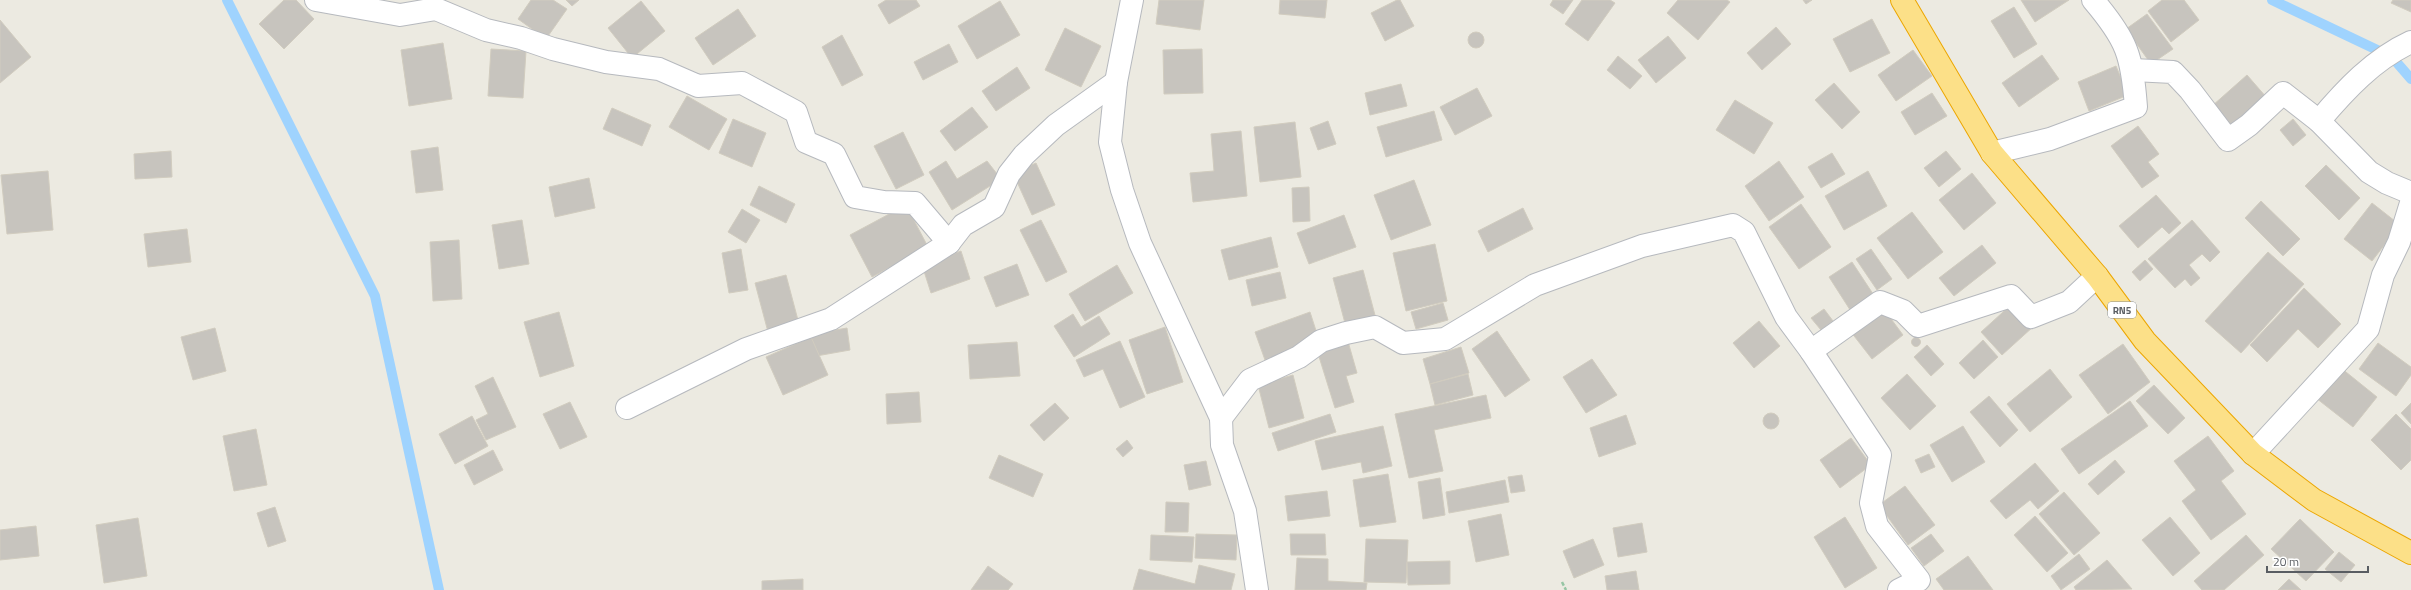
<svg xmlns="http://www.w3.org/2000/svg" width="2411" height="590" font-family="'Titillium Web',sans-serif">
  <style>
    .lines { fill: none; stroke-linecap: round; stroke-linejoin: round }
    .stream { stroke: #9fd3fe; stroke-width: 10 }
    .building { fill: #c7c4be; stroke: #d1ccbf }
    .street-casing { stroke: #b6b9be; stroke-width: 24 }
    .highway-casing { stroke: #eca601; stroke-width: 24 }
    .path { stroke: #96c5a4; stroke-width: 2.5; stroke-dasharray: 4 2; stroke-linecap: butt }
    .street { stroke: #fff; stroke-width: 22 }
    .highway { stroke: #fce088; stroke-width: 22 }
    .labels { text-anchor: middle; stroke-width: 3.5; stroke-linejoin: round; paint-order: stroke }
    .shield { fill: #fff; stroke: #8b8e91; stroke-width: 1 }
    .shield-label { font-size: 10px; font-weight: bold; fill: #595d62 }
  </style>
  <rect width="100%" height="100%" fill="#eceae1"/>
  <g class="lines">
    <!-- stream -->
    <g class="stream">
      <polyline points="227,0 375,296 439,590"/>
      <polyline points="2272,0 2392,57 2411,79"/>
    </g>
  </g>
  <!-- building -->
  <g class="building">
    <polygon points="284,0 296,0 314,19 284,49 259,24"/>
    <polygon points="531,0 553,0 567,9 546,39 518,19"/>
    <polygon points="566,0 579,0 572,6"/>
    <polygon points="886,0 916,0 920,6 889,24 878,5"/>
    <polygon points="1159,0 1204,0 1200,30 1156,24"/>
    <polygon points="1280,0 1327,0 1325,18 1279,14"/>
    <polygon points="1397,0 1400,0 1414,26 1385,41 1371,13"/>
    <polygon points="1553,0 1573,0 1563,14 1550,5"/>
    <polygon points="1582,0 1610,0 1615,3 1588,41 1565,24"/>
    <polygon points="1678,0 1727,0 1730,2 1698,40 1667,13"/>
    <polygon points="1803,0 1812,0 1806,4"/>
    <polygon points="2021,0 2069,0 2035,22"/>
    <polygon points="2162,0 2184,0 2199,20 2171,42 2148,11"/>
    <polygon points="2393,0 2411,0 2411,12 2391,3"/>
    <polygon points="641,1 665,31 632,58 608,28"/>
    <polygon points="1000,1 1020,35 977,59 958,26"/>
    <polygon points="2014,7 2037,44 2014,58 1991,21"/>
    <polygon points="738,9 756,36 713,65 695,38"/>
    <polygon points="2147,14 2173,49 2151,64 2126,29"/>
    <polygon points="1872,19 1890,53 1850,72 1833,39"/>
    <polygon points="0,20 31,57 0,83"/>
    <polygon points="1776,27 1791,44 1762,70 1747,53"/>
    <polygon points="1065,28 1101,46 1081,87 1045,70"/>
    <circle cx="1476" cy="40" r="8"/>
    <polygon points="842,35 863,75 842,86 822,47"/>
    <polygon points="1668,36 1686,58 1656,83 1638,60"/>
    <polygon points="443,43 452,99 409,106 401,50"/>
    <polygon points="949,44 958,62 923,80 914,62"/>
    <polygon points="491,49 526,51 523,98 488,96"/>
    <polygon points="1202,49 1203,93 1164,94 1163,50"/>
    <polygon points="1913,50 1932,76 1896,101 1878,75"/>
    <polygon points="2042,55 2059,79 2019,107 2002,83"/>
    <polygon points="1618,56 1642,76 1630,89 1607,70"/>
    <polygon points="2116,66 2128,95 2089,111 2078,82"/>
    <polygon points="1017,67 1030,88 996,111 982,91"/>
    <polygon points="2247,75 2267,98 2233,129 2212,106"/>
    <polygon points="1834,83 1860,112 1842,129 1815,100"/>
    <polygon points="1401,84 1407,106 1370,115 1365,93"/>
    <polygon points="1477,88 1492,116 1455,135 1440,107"/>
    <polygon points="1932,93 1947,116 1915,135 1901,112"/>
    <polygon points="687,96 727,119 709,150 669,127"/>
    <polygon points="1735,100 1773,123 1754,154 1716,130"/>
    <polygon points="972,107 988,127 955,151 940,131"/>
    <polygon points="612,108 651,125 642,146 603,129"/>
    <polygon points="1434,111 1442,140 1386,157 1377,127"/>
    <polygon points="733,119 766,133 752,167 719,153"/>
    <polygon points="2293,119 2306,135 2293,146 2280,130"/>
    <polygon points="1328,121 1336,144 1318,150 1310,128"/>
    <polygon points="1295,122 1301,177 1260,182 1254,127"/>
    <polygon points="2138,126 2159,154 2148,162 2159,176 2142,188 2111,146"/>
    <polygon points="1241,131 1247,196 1193,202 1190,173 1214,171 1211,134"/>
    <polygon points="903,132 924,175 896,189 874,146"/>
    <polygon points="438,147 443,190 416,193 411,151"/>
    <polygon points="171,151 172,177 135,179 134,154"/>
    <polygon points="1946,151 1961,169 1939,187 1924,168"/>
    <polygon points="1832,153 1845,174 1821,188 1808,167"/>
    <polygon points="946,161 957,179 987,161 1001,179 952,210 929,172"/>
    <polygon points="1779,161 1804,197 1769,221 1745,186"/>
    <polygon points="1036,163 1055,205 1032,215 1013,173"/>
    <polygon points="2326,165 2360,198 2339,220 2305,186"/>
    <polygon points="48,171 53,230 7,234 1,175"/>
    <polygon points="1868,171 1887,206 1844,230 1825,196"/>
    <polygon points="1972,173 1996,203 1964,230 1939,200"/>
    <polygon points="589,178 595,208 555,217 549,187"/>
    <polygon points="1414,180 1431,225 1391,240 1374,195"/>
    <polygon points="759,186 795,204 786,223 750,205"/>
    <polygon points="1309,187 1310,221 1293,222 1292,188"/>
    <polygon points="2156,195 2181,223 2169,234 2162,227 2138,248 2119,226"/>
    <polygon points="2261,201 2300,239 2283,256 2245,218"/>
    <polygon points="2372,203 2400,225 2372,261 2344,239"/>
    <polygon points="1801,204 1831,247 1799,269 1769,227"/>
    <polygon points="906,205 928,247 872,277 850,235"/>
    <polygon points="1523,208 1533,229 1488,252 1478,231"/>
    <polygon points="742,209 760,220 746,243 728,232"/>
    <polygon points="1912,212 1943,252 1908,279 1877,238"/>
    <polygon points="1344,215 1356,247 1309,264 1297,233"/>
    <polygon points="522,220 529,264 499,269 492,225"/>
    <polygon points="1041,220 1067,272 1046,282 1020,230"/>
    <polygon points="2192,220 2220,252 2210,262 2202,254 2189,265 2200,278 2191,286 2185,279 2175,288 2148,259"/>
    <polygon points="187,229 191,262 148,267 144,234"/>
    <polygon points="1271,237 1278,267 1229,280 1221,250"/>
    <polygon points="459,240 462,299 433,301 430,242"/>
    <polygon points="1435,244 1447,301 1406,311 1393,253"/>
    <polygon points="1982,245 1996,263 1954,296 1939,278"/>
    <polygon points="741,249 748,290 729,293 722,253"/>
    <polygon points="1871,249 1892,279 1877,290 1856,259"/>
    <polygon points="961,251 970,279 931,293 922,265"/>
    <polygon points="2268,252 2304,284 2241,353 2205,321"/>
    <polygon points="2145,260 2153,269 2140,281 2132,272"/>
    <polygon points="1852,262 1877,300 1854,316 1829,277"/>
    <polygon points="1017,264 1029,295 996,307 984,277"/>
    <polygon points="1117,265 1133,293 1085,321 1069,294"/>
    <polygon points="1363,270 1376,319 1346,327 1333,278"/>
    <polygon points="1280,272 1286,298 1252,306 1246,280"/>
    <polygon points="786,275 799,324 768,332 755,283"/>
    <polygon points="2304,288 2341,324 2318,348 2298,329 2267,362 2250,345"/>
    <polygon points="1443,303 1448,320 1416,329 1411,312"/>
    <polygon points="2013,303 2034,326 2002,355 1981,332"/>
    <polygon points="1883,308 1903,335 1872,359 1851,332"/>
    <polygon points="1824,309 1833,321 1821,330 1811,318"/>
    <polygon points="559,312 574,366 540,377 524,322"/>
    <polygon points="1310,312 1319,340 1265,360 1255,332"/>
    <polygon points="1073,314 1081,327 1099,316 1110,334 1074,357 1054,326"/>
    <polygon points="1759,321 1780,346 1754,368 1733,343"/>
    <polygon points="1165,327 1183,382 1147,394 1129,340"/>
    <polygon points="215,328 226,371 193,380 181,337"/>
    <polygon points="847,328 850,350 805,358 801,336"/>
    <polygon points="1497,331 1530,380 1505,397 1472,349"/>
    <polygon points="811,337 828,375 783,395 766,357"/>
    <circle cx="1916" cy="342" r="4.5"/>
    <polygon points="1347,338 1357,373 1346,376 1354,402 1335,408 1316,347"/>
    <polygon points="1983,340 1998,357 1974,379 1959,363"/>
    <polygon points="1120,341 1145,397 1120,408 1103,369 1084,377 1076,360"/>
    <polygon points="1017,342 1020,376 970,379 968,345"/>
    <polygon points="2378,343 2411,367 2411,375 2396,396 2359,369"/>
    <polygon points="2123,344 2150,382 2108,414 2079,375"/>
    <polygon points="1927,345 1944,364 1931,376 1914,357"/>
    <polygon points="1461,347 1469,373 1430,384 1423,359"/>
    <polygon points="1592,359 1617,395 1586,413 1563,377"/>
    <polygon points="2341,368 2377,397 2353,427 2316,398"/>
    <polygon points="2050,369 2072,397 2030,432 2007,404"/>
    <polygon points="1468,374 1473,395 1435,405 1430,384"/>
    <polygon points="1907,374 1936,406 1910,430 1881,398"/>
    <polygon points="1293,375 1304,418 1269,428 1258,385"/>
    <polygon points="493,377 516,427 486,440 476,420 488,414 475,386"/>
    <polygon points="2154,385 2185,418 2168,434 2136,401"/>
    <polygon points="919,392 921,422 887,424 886,394"/>
    <polygon points="1486,395 1491,418 1434,430 1443,471 1409,478 1395,414"/>
    <polygon points="1989,396 2018,430 2000,447 1970,412"/>
    <polygon points="2130,401 2148,426 2079,474 2061,449"/>
    <polygon points="570,402 587,437 560,449 543,414"/>
    <polygon points="1055,403 1069,418 1044,441 1030,425"/>
    <polygon points="2411,403 2411,424 2401,413"/>
    <circle cx="1771" cy="421" r="8"/>
    <polygon points="1330,414 1336,432 1278,451 1272,433"/>
    <polygon points="2396,414 2411,429 2411,460 2401,470 2371,440"/>
    <polygon points="1626,415 1636,444 1599,457 1590,428"/>
    <polygon points="472,416 488,446 455,464 439,434"/>
    <polygon points="1383,426 1392,466 1363,473 1361,462 1322,470 1315,441"/>
    <polygon points="1963,426 1985,462 1952,482 1930,445"/>
    <polygon points="256,429 267,485 234,491 223,436"/>
    <polygon points="2208,436 2234,471 2221,481 2246,514 2211,540 2182,501 2196,490 2174,461"/>
    <polygon points="1851,438 1871,465 1840,488 1820,460"/>
    <polygon points="1127,440 1133,448 1123,457 1116,449"/>
    <polygon points="493,450 503,470 474,485 464,465"/>
    <polygon points="1929,454 1935,467 1921,473 1915,460"/>
    <polygon points="999,455 1043,474 1033,497 989,478"/>
    <polygon points="2115,460 2125,472 2098,495 2088,484"/>
    <polygon points="1206,461 1211,485 1189,490 1184,465"/>
    <polygon points="2035,463 2059,491 2038,509 2030,500 2006,519 1990,501"/>
    <polygon points="1388,474 1396,522 1360,527 1353,480"/>
    <polygon points="1522,475 1525,491 1511,493 1508,477"/>
    <polygon points="1440,478 1445,515 1423,519 1418,482"/>
    <polygon points="1505,480 1509,502 1449,513 1446,492"/>
    <polygon points="1905,486 1935,525 1908,545 1879,505"/>
    <polygon points="1327,491 1330,516 1288,521 1285,496"/>
    <polygon points="2064,492 2100,533 2074,555 2039,514"/>
    <polygon points="1166,502 1189,503 1188,532 1165,532"/>
    <polygon points="275,507 286,541 268,547 257,513"/>
    <polygon points="1501,514 1509,555 1476,562 1468,521"/>
    <polygon points="2035,516 2068,553 2047,572 2014,535"/>
    <polygon points="1845,517 1877,568 1845,588 1814,537"/>
    <polygon points="2170,517 2200,553 2173,576 2142,540"/>
    <polygon points="138,518 147,576 104,583 96,525"/>
    <polygon points="2300,519 2334,552 2306,581 2271,549"/>
    <polygon points="1642,523 1647,552 1618,557 1613,528"/>
    <polygon points="36,526 39,556 0,560 0,530"/>
    <polygon points="1196,534 1237,535 1236,560 1195,558"/>
    <polygon points="1290,534 1325,534 1326,555 1291,555"/>
    <polygon points="1931,534 1944,551 1924,566 1911,548"/>
    <polygon points="1151,535 1194,537 1192,562 1150,560"/>
    <polygon points="2246,535 2264,555 2224,590 2202,590 2194,581"/>
    <polygon points="1366,539 1408,540 1406,583 1364,582"/>
    <polygon points="1593,539 1604,565 1574,578 1563,551"/>
    <polygon points="2339,552 2355,565 2341,582 2325,569"/>
    <polygon points="2079,554 2090,569 2061,590 2051,576"/>
    <polygon points="1968,556 1993,590 1944,590 1936,579"/>
    <polygon points="1297,558 1328,559 1328,581 1367,583 1366,590 1295,590"/>
    <polygon points="2107,560 2132,589 2076,590 2074,587"/>
    <polygon points="1450,561 1450,584 1408,585 1407,562"/>
    <polygon points="1199,565 1235,574 1231,590 1133,590 1139,569 1195,584"/>
    <polygon points="988,566 1013,584 1008,590 971,590"/>
    <polygon points="1636,571 1639,590 1607,590 1605,576"/>
    <polygon points="803,579 803,590 762,590 762,581"/>
    <polygon points="2289,579 2301,590 2278,590"/>
  </g>
  <g class="lines">
    <!-- street casing -->
    <g class="street-casing">
      <g id="street">
        <polyline points="316,0 400,15 436,9 486,30 521,38 553,49 606,62 659,69 698,86 742,83 796,112 806,142 834,154 855,197 884,202 915,203 949,243"/>
        <polyline points="1132,0 1116,82 1110,142 1122,190 1140,243 1221,418 1222,445 1245,511 1257,590"/>
        <polyline points="2133,70 2173,72 2190,90 2228,140 2249,125 2283,93 2319,121 2369,172 2387,183 2411,193"/>
        <path d="M2319 121C2345 90 2374 59 2411 42"/>
        <path d="M1992 153 2050 139 2136 107C2132 55 2127 40 2093 0"/>
        <polyline points="1811,351 1880,302 1903,311 1918,326 2011,296 2031,317 2069,302 2097,276"/>
        <polyline points="627,408 746,349 831,319 949,243 963,225 994,207 1009,174 1024,155 1056,125 1116,82"/>
        <polyline points="1221,418 1250,380 1299,357 1321,341 1346,333 1375,327 1403,343 1445,339 1535,285 1642,246 1733,225 1744,232 1786,317 1811,351 1880,455 1871,503 1877,526 1919,580 1899,590"/>
        <polyline points="2253,454 2368,329 2383,275 2399,242 2411,203"/>
      </g>
    </g>
    <!-- highway casing -->
    <g class="highway-casing">
      <polyline id="highway" points="1902,0 1992,153 2097,276 2145,341 2253,454 2314,500 2411,553"/>
    </g>
    <!-- path -->
    <polyline class="path" points="1562,582 1566,590"/>
    <!-- street -->
    <use href="#street" class="street"/>
    <!-- highway -->
    <use href="#highway" class="highway"/>
  </g>
  <g class="labels">
    <!-- shield labels -->
    <rect class="shield" x="2108" y="302" width="28" height="16" rx="3"/>
    <g class="shield-label">
      <text x="2122" y="314">RN5</text>
    </g>
  </g>
  <!-- scale -->
  <path d="M2267 566v6h101v-6" fill="none" stroke="#595d62" stroke-width="2"/>
  <text x="2273" y="566" font-size="12" fill="#595d62" stroke="#ffffff" stroke-width="3" paint-order="stroke">20 m</text>
</svg>
